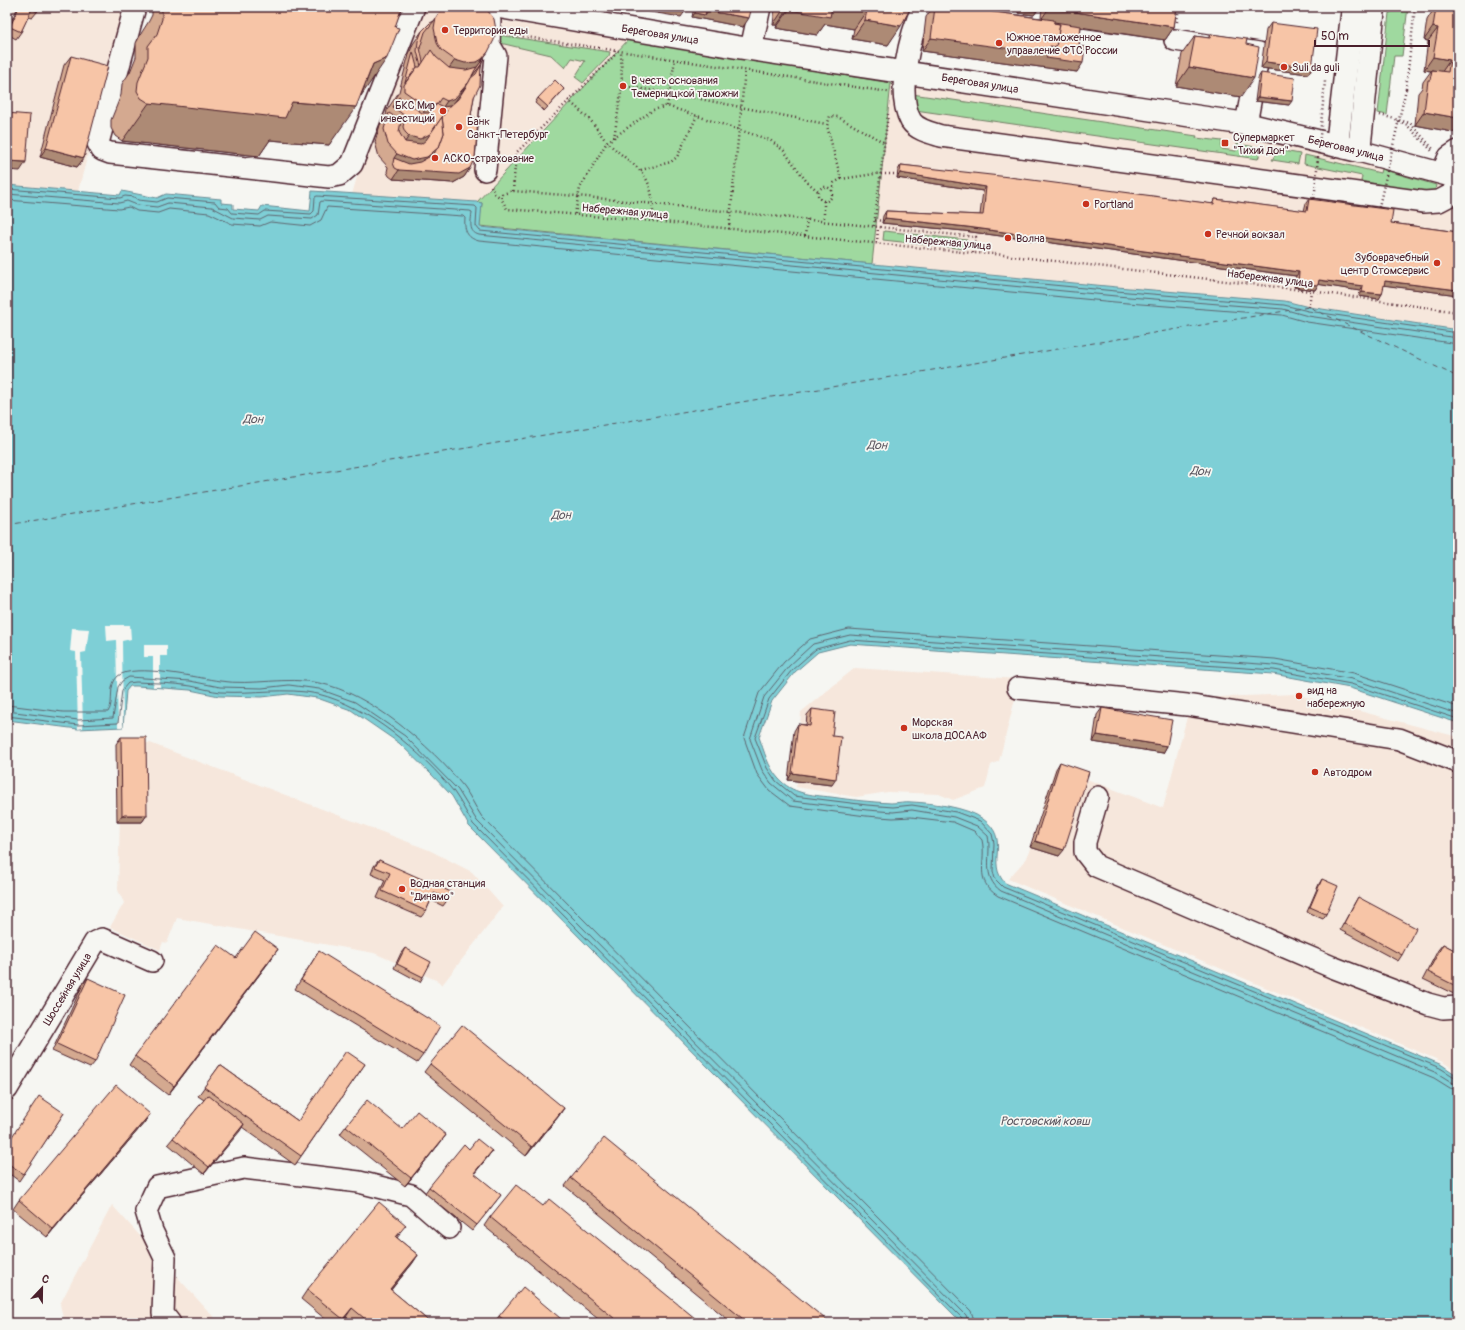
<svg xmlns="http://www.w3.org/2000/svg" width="1465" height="1330" font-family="Pangolin,sans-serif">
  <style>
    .built { fill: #f6e7dc }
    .green { fill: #9fd99f; stroke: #747c65 }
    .water { fill: #7ecfd6; stroke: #698992 }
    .pier { fill: #f6f6f2 }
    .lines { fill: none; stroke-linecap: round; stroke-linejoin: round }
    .shore { stroke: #5f656f; stroke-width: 1 }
    .ferry { stroke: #5a545e; stroke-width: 1; stroke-dasharray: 5 4; stroke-linecap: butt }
    .minor-casing { stroke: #4a1f2b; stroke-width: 24 }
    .major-casing { stroke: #4a1f2b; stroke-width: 25 }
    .path { stroke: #4a1f2b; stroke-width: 2.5; stroke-dasharray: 1 3; stroke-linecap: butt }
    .minor { stroke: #f6f6f2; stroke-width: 21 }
    .major { stroke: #f6f6f2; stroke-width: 22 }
    .path-bridge { stroke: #4a1f2b; stroke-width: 2.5; stroke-dasharray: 1 3; stroke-linecap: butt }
    .wall { fill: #d4a990; stroke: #4a1f2b }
    .shaded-wall { fill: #ad8a75; stroke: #4a1f2b }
    .building { fill: #f7c5a7; stroke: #4a1f2b }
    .poi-dot { fill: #c8321e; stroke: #f6f6f2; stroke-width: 1.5 }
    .labels { text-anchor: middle; stroke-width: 3.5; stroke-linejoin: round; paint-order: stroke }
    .poi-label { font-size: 11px; fill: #4a1f2b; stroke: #f6f6f2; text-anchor: start }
    .street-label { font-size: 11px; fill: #4a1f2b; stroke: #f6f6f2 }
    .water-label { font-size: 12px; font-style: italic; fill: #5a545e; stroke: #f6f6f2 }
  </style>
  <rect width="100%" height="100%" fill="#f6f6f2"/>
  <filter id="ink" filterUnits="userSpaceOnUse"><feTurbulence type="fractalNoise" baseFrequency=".025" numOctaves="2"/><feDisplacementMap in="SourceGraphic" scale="8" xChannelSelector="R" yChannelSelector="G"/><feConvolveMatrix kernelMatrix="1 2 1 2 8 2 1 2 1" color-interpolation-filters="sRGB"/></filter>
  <g filter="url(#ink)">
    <!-- built -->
    <g class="built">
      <polygon points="7,7 128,7 78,191 7,185"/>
      <polygon points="419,8 628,40 477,202 352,194 375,117"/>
      <polygon points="891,83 1149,120 1294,145 1458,187 1458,330 1309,307 1285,301 1117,287 872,264"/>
      <polygon points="855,668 1017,679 1015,699 999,761 991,765 985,788 953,800 939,794 888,792 856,797 796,787 807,745 799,743 801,712"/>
      <polygon points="1295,694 1458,737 1458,1072 1443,1062 1008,879 1027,858 1055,767 1163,808 1192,698"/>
      <polygon points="122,742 150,743 429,850 472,872 503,907 442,985 438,981 374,953 177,918 167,943 163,942 160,950 110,927 124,903 118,890"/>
      <polygon points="112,1205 219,1323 64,1323 60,1304"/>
    </g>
    <!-- green -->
    <g class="green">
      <polygon points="1402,7 1408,7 1402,56 1394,56 1387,115 1378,113 1389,13"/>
      <polygon points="499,35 610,52 609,56 583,83 575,77 585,61 572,58 565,68 551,55 500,43"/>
      <polygon points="628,40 891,83 872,264 479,226 482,203 477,202"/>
      <polygon points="912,94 1197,136 1196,138 1222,141 1221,149 1236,151 1237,144 1262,148 1258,159 915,110"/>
      <polygon points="1278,150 1300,154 1298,164 1272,160"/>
      <polygon points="1305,155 1380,173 1381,169 1436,185 1434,195 1361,181 1362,176 1304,164"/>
      <polygon points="884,231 967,240 966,249 883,240"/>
    </g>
    <!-- water -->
    <path class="water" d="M7 185 120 195 122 191 157 198 166 194 221 199V203L233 204V209L259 211 262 206 310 211 312 191 477 202 482 203 480 227 1117 287 1285 301 1309 307 1458 330V723L1350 688 1273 674 850 644 818 652 795 672 772 701 759 737C764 751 768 767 778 778 792 794 811 795 831 797 851 800 871 802 891 803 898 803 905 801 912 802 932 803 967 807 983 819 1012 840 985 862 1005 883L1442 1065 1458 1076V1323H962L469 826 452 796 431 774 399 743 351 710 317 698 288 694 262 697 219 696 190 690 137 686H130L126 691 123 727 78 729 7 720Z"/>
    <!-- pier -->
    <g class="pier">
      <polygon points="106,625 130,625 131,639 122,641 123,727 118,727 116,640 107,641"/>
      <polygon points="72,628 89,629 86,652 81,653 83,728 78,729 76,652 70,651"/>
      <polygon points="144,645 167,645 167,656 160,656 160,687 153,687 153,657 144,657"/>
    </g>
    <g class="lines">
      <!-- shore -->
      <g class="shore">
        <polyline points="7,189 120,198 125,196 134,197 138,200 157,202 167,198 215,202 219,207 228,208 232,213 259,215 265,211 311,214 314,211 315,197 317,196 475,206 477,208 476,226 480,231 1116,291 1284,305 1308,311 1458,333"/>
        <path d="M7 194 119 203 127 201 137 205 157 207 168 203 212 207 233 218 260 220 268 216 312 219 318 215 320 202 322 201 470 211 472 212C471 222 468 232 479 235L1116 296 1283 309 1308 316 1458 338"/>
        <path d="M7 200 119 209 129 207 137 211 158 213 169 209 209 213 232 224 260 226 270 222 310 226 321 220 327 207 463 216 465 218C464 229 466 238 479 241L1115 302 1282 315 1307 322 1458 344"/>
        <path d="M7 705 63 712H108C115 702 107 686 118 676 134 663 199 678 220 681 253 686 286 676 319 683 370 693 431 746 463 786 470 795 475 807 482 817L971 1311 975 1323"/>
        <path d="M1458 707 1354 673 1275 659 849 629 810 639 784 662 759 693 744 738 757 774 769 790 790 806 866 816 893 818 911 817 953 822 974 831 982 840C987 862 973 880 998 896L1434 1078 1450 1088 1458 1090"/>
        <polyline points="7,711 78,720 113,718 118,687 122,681 129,677 190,681 220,687 262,688 289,685 319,689 355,702 405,736 458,790 477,821 966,1315 969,1323"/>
        <path d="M1458 714 1352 679 1274 665 850 635 813 644 789 666 764 697 750 739 762 770 771 783 793 801 867 810 893 812 912 810 954 817 977 826 988 836C992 856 981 877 1001 891L1437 1073 1453 1083 1458 1084"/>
        <path d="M7 716 78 725 118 723 122 690 128 683 136 682C154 683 173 683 191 686 201 688 211 691 221 692 253 694 286 687 318 694 368 706 423 753 454 792 461 802 467 814 473 824L963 1319 964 1323"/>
        <polyline points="1458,719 1351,684 1274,670 850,640 816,649 792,670 769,699 755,738 767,768 776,781 794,796 867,805 893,807 912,805 956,812 980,821 992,834 994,843 993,871 995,879 1003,887 1440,1068 1458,1079"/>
      </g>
      <!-- ferry -->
      <polyline class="ferry" points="7,525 1309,307 1458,377"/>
      <!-- minor casing -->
      <g class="minor-casing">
        <g id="minor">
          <polyline points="135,7 98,143 102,150 110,153 329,177 339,175 352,164 414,7"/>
          <path d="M923 7C910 34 895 93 911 121 917 130 931 133 941 136L1424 202 1439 201 1458 191"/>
          <polyline points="1175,40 1259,53 1246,124"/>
          <polyline points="751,49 760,7"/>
          <polyline points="1359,151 1458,178"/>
          <polyline points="485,170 496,56 489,44 490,20"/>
          <polyline points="1442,173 1449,157 1458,151"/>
          <polyline points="1018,688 1187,705 1399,739 1458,762"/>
          <polyline points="1098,797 1085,842 1085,852 1096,866 1332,967 1428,1004 1443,1008 1458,1007"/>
          <polyline points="7,1089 95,942 102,939 152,961"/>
          <polyline points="170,1323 163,1314 165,1258 152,1231 146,1211 157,1187 244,1168 359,1182 411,1195 449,1228"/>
        </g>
      </g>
      <!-- major casing -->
      <g class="major-casing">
        <g id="major">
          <polyline points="499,7 737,47 1246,124 1359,151 1374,7"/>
          <polyline points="1337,145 1353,7"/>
        </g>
      </g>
      <!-- path -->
      <g class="path">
        <polyline points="1177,22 1179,7"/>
        <polyline points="507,34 888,92"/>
        <polyline points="622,86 670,93 826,124"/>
        <polyline points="1406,89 1415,7"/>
        <path d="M568 100C576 107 584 114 591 121 597 128 602 137 608 143 641 173 654 171 653 221"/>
        <polyline points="667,106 675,60"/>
        <polyline points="1380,115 1410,123 1434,150"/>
        <polyline points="1398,122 1407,125 1433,152"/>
        <polyline points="614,138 622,86 621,51"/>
        <polyline points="641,170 671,162 677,157 697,116"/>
        <polyline points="881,174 901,174"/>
        <polyline points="841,179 881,173"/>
        <polyline points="491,186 494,193 501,198"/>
        <circle cx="825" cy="194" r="7"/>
        <polyline points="513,191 516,153 614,56 615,50"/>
        <polyline points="832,191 834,183 841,179 827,126 830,116 838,117 885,143"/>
        <polyline points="824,201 824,221"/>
        <polyline points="575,214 580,188 607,142 653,110 667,106 770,140 784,151 807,182 818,191"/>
        <polyline points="875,220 884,221"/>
        <polyline points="874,226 888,114"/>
        <polyline points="729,229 745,70"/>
        <polyline points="805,236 807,219"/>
        <polyline points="877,243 878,227"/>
        <polyline points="973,253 976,237 577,196 513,191 502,194 501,198 507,209 653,221 973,253 995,254 1311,291 1458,312"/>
        <polyline points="1309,307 1311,291"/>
      </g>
      <!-- minor -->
      <use href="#minor" class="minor"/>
      <!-- major -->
      <use href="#major" class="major"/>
      <!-- path-bridge -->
      <g class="path-bridge">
        <polyline points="1314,202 1325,81"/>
        <polyline points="1378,211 1406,89"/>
      </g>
    </g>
    <!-- wall -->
    <g class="wall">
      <polygon points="18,7 39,7 37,12 32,18 28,16 21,32 16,39 7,34 7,30"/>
      <polygon points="152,7 404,7 400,13 360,96 329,145 270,140 259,156 122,141 115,136 111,128 111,120 121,95 122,84 130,72 136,57 136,43 142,32 149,21 152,15"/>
      <polygon points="694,7 752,7 743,27 692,17"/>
      <polygon points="775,7 911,7 888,45 852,39 854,29 825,24 817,35 776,28 777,25 773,25"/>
      <polygon points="933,7 973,7 972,9 1041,18 1042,7 1177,7 1174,27 1165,40 1081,28 1079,46 1077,72 922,51 926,17"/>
      <polygon points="1019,7 1037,7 1037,11 1034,15 1018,13"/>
      <polygon points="1435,7 1457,10 1458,8 1458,133 1415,125 1418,93 1422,88 1423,82 1431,71 1424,70 1428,41 1424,40 1427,20"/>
      <polygon points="442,9 483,59 474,97 471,115 470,168 464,177 453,183 393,179 389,176 387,172 388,167 379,157 375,142 380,125 386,116 387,110 399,92 407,61 408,59 409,54 413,44 422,31 434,21"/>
      <polygon points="1271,23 1312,68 1308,74 1261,68 1266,30"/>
      <polygon points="1211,34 1246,44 1241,97 1176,86 1182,54 1195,36 1208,38"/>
      <polygon points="71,56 84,158 77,167 40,157 64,65"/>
      <polygon points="1261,73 1289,105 1255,101 1258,78"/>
      <polygon points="564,89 561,93 544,111 535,103 538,98"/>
      <polygon points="901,165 1212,204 1215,199 1304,211 1306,203 1309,199 1391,223 1458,232 1458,295 1384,285 1379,299 1359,296 1360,291 1318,284 1315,290 1294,287 1296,276 964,231 882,223 883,216 886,211 980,215 983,191 897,178 898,170"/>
      <polygon points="1102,708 1167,746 1163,753 1093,742 1097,715"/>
      <polygon points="812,709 832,785 788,780 794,731 798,724 806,725 807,715"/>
      <polygon points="121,737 147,815 142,822 117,822 116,744"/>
      <polygon points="1060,762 1059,856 1030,847 1056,769"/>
      <polygon points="379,860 448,899 443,906 431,900 426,911 421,917 377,898 385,880 371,874 374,866"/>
      <polygon points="1322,879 1326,914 1323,919 1307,912 1319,884"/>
      <polygon points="1358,897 1402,955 1398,961 1340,930 1354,904"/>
      <polygon points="1443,944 1458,952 1458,996 1423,979 1438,950"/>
      <polygon points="405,948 423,977 420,982 394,968 401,953"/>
      <polygon points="319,951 423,1055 417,1063 295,989"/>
      <polygon points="236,958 272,958 168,1095 129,1065 135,1056"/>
      <polygon points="88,978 95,1062 90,1068 52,1051 83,984"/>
      <polygon points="365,1064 295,1165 242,1127 204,1174 168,1144 173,1138 204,1100 198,1096 220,1065 298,1121"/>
      <polygon points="430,1064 564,1108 558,1117 526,1156 424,1072"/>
      <polygon points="64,1113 19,1181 7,1172 7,1143"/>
      <polygon points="150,1114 144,1123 47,1237 13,1209 19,1200"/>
      <polygon points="346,1126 402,1129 440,1143 405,1186 340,1134"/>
      <polygon points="469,1149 492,1151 474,1174 501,1195 472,1231 425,1193 429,1187"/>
      <polygon points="571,1178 830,1323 732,1323 565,1186"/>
      <polygon points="543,1206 701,1323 603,1323 484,1226 490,1217"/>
      <polygon points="400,1234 397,1238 418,1255 412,1264 391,1290 431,1323 354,1323 346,1317 341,1323 330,1323 301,1299 307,1290"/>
      <polygon points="499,1316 566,1323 495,1323 495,1322"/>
    </g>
    <!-- shaded-wall -->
    <g class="shaded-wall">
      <polygon points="620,7 667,7 686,10 681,17"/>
      <polygon points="785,7 790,7 777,25 773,25"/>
      <polygon points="830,7 848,7 867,10 854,29 825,24 817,35 776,28 789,10"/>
      <polygon points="1021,8 1037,11 1034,15 1018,13"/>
      <polygon points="1049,8 1174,27 1165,40 1040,21"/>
      <polygon points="708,11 749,18 743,27 692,17 695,13 705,15"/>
      <polygon points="865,20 901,26 888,45 852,39"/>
      <polygon points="1433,27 1438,28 1428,41 1424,40"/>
      <polygon points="931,38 1050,46 1056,47 1083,63 1077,72 922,51"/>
      <polygon points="488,52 465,84 432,92 455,60"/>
      <polygon points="1433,57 1450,60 1441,73 1432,70 1431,71 1424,70"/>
      <polygon points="387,58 361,96 373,64"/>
      <polygon points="1266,62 1312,68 1308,74 1261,68"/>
      <polygon points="1189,67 1254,78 1241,97 1176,86"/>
      <polygon points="469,82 451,107 430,126 447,101"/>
      <polygon points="1258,97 1292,101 1289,105 1255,101"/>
      <polygon points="292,102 356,107 329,145 270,140 259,156 122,141 149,103"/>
      <polygon points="437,104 413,132 409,132 427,107"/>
      <polygon points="1424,112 1458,118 1458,133 1415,125"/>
      <polygon points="430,134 439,147 470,168 464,177 453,183 393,179 399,170 394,158 409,136"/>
      <polygon points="46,148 84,158 77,167 40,157"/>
      <polygon points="7,161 26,162 20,171 7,170"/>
      <polygon points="900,173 986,187 983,191 897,178"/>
      <polygon points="885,218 967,227 1299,272 1296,276 964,231 882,223"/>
      <polygon points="1319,280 1363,286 1360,291 1316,284"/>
      <polygon points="1385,281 1458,290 1458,295 1382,285"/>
      <polygon points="1298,283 1318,285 1315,290 1294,287"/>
      <polygon points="1362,292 1382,294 1379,299 1359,296"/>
      <polygon points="1097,735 1167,746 1163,753 1093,742"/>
      <polygon points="792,773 836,779 832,785 788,780"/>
      <polygon points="122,815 147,815 142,822 117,822"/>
      <polygon points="1035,841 1064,850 1059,856 1030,847"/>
      <polygon points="278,949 272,958 168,1095 174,1086"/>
      <polygon points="564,1108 558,1117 526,1156 532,1147"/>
      <polygon points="150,1114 144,1123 47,1237 53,1229"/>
      <polygon points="244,1124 240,1131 204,1174 209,1167"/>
      <polygon points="446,1135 440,1143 405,1186 411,1178"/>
      <polygon points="492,1151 487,1158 469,1180 474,1173"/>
      <polygon points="418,1255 412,1264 384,1298 390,1289"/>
      <polygon points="352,1308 346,1317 340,1323 343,1319"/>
    </g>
    <!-- building -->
    <g class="building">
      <polygon points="19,7 39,7 37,12 32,9 21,32 10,27"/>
      <polygon points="162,7 402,7 395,27 399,28 387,58 373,64 356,107 292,102 285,118 149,103 141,98 137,91 138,82 148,57 148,46 157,34 162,19"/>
      <polygon points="444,7 485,7 494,19 496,30 494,40 488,52 482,59 477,62 465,63 455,60 441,50 437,43 434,28 436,17 442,9"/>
      <polygon points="667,7 686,7 686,10"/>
      <polygon points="696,7 707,7 705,15 695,13"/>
      <polygon points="709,7 752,7 749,18 708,11"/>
      <polygon points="790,7 832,7 830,17 789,10"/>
      <polygon points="848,7 911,7 901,26 865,20 867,10"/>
      <polygon points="935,7 973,7 972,9 1054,20 1054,23 1060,24 1056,47 1050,46 1049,54 931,38"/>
      <polygon points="1021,7 1037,7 1037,11 1021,8"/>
      <polygon points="1050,7 1177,7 1174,27 1049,8"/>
      <polygon points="1436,7 1457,10 1458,8 1458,118 1424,112 1428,80 1430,80 1432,70 1448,72 1450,60 1433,57 1438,28 1433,27"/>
      <polygon points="434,21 425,32 420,48 423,62 421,66 417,51 418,41 422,31 430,23"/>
      <polygon points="1054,22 1081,26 1079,46 1085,47 1083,63 1046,58 1049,54 1050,51 1053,52 1056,47 1060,24 1054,23"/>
      <polygon points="1271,23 1317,29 1312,68 1266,62"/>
      <polygon points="1211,34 1247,39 1246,44 1259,47 1254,78 1189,67 1195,36 1210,38"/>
      <polygon points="431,50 436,57 449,68 466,70 477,67 469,82 455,98 447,101 441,98 437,104 431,107 427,107 404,91 404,85 417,67 420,67"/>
      <polygon points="413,52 417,67 405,83"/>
      <polygon points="71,56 108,66 84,158 46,148"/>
      <polygon points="483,59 481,65 472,76 475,70"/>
      <polygon points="481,65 480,85 474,97 471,115 478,120 475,157 470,168 459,174 399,170 395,168 393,163 394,158 409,164 420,162 434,154 436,150 439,147 444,133 442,117 449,107 458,99 469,82 471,78 476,74"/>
      <polygon points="1261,73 1295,78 1292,101 1258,97"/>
      <polygon points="555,80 564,89 548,107 538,98"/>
      <polygon points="399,97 422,113 429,113 437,104 443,107 450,106 430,134 420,139 409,136 405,132 403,127 405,116 393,107"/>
      <polygon points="7,113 30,115 26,162 7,161"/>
      <polygon points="389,113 401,121 399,132 405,142 421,144 426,140 442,117 444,133 439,147 427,157 412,160 397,154 388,144 384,129"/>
      <polygon points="901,165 1009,177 1214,204 1215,199 1307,211 1309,199 1393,210 1391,223 1458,232 1458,290 1385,281 1382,294 1362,292 1363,286 1319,280 1318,285 1298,283 1299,272 967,227 885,218 886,211 983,215 986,187 900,173"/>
      <polygon points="1102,708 1172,720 1167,746 1097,735"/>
      <polygon points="812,709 835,712 832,736 841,737 836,779 792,773 798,724 810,726"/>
      <polygon points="121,737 146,737 147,815 122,815"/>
      <polygon points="1060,762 1089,772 1064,850 1035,841"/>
      <polygon points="379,860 451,892 448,899 434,893 426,911 382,891 390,873 375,867"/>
      <polygon points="1322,879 1338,886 1326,914 1310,907"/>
      <polygon points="1358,897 1416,928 1402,955 1344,923"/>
      <polygon points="255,932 278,949 174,1086 135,1056 218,945 236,958"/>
      <polygon points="1443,944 1458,952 1458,987 1428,972"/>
      <polygon points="405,948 431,962 423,977 397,964"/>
      <polygon points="319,951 440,1026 423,1055 301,980"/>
      <polygon points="7,978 10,978 7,1002"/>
      <polygon points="88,978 125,995 95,1062 57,1044"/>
      <polygon points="462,1025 564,1108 532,1147 430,1064"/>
      <polygon points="346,1051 365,1064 301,1156 204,1087 220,1065 298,1121"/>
      <polygon points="116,1085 150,1114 53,1229 19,1200"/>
      <polygon points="208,1095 244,1124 209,1167 173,1138"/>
      <polygon points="39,1096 64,1113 24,1174 7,1163 7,1144"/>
      <polygon points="367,1100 402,1129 417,1111 446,1135 411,1178 346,1126"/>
      <polygon points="604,1138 830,1323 748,1323 571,1178"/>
      <polygon points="477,1139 492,1151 474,1173 501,1195 477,1225 429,1187 464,1144 469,1149"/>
      <polygon points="516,1185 543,1206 549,1199 701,1323 620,1323 490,1217"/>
      <polygon points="379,1202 406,1225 396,1237 418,1255 390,1289 431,1323 370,1323 352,1308 343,1319 307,1290"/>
      <polygon points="523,1287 566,1323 508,1323 499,1316"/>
    </g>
  </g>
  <!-- markers -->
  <g class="poi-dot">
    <circle cx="445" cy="30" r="4"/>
    <circle cx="999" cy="43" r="4"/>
    <circle cx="1284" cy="67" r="4"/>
    <circle cx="623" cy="86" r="4"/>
    <circle cx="443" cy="111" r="4"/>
    <circle cx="459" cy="127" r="4"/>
    <rect x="1221" y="139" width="8" height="8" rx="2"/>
    <circle cx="435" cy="158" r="4"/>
    <circle cx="1086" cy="204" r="4"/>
    <circle cx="1208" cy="234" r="4"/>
    <circle cx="1008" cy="238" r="4"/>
    <circle cx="1437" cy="263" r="4"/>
    <circle cx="1299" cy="696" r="4"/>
    <circle cx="904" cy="728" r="4"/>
    <circle cx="1315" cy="772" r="4"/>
    <circle cx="402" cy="889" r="4"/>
  </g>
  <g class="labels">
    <!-- poi labels -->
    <g class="poi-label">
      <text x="453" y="34">Территория еды</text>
      <text x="1007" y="41">Южное таможенное<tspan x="1007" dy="13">управление ФТС России</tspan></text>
      <text x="1292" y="71">Suli da guli</text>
      <text x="631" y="84">В честь основания<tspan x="631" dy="13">Темерницкой таможни</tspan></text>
      <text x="435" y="109" text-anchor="end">БКС Мир<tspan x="435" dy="13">инвестиций</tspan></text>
      <text x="467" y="125">Банк<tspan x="467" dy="13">Санкт-Петербург</tspan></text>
      <text x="1233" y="141">Супермаркет<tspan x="1233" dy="13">"Тихий Дон"</tspan></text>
      <text x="443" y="162">АСКО-страхование</text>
      <text x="1094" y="208">Portland</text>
      <text x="1216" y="238">Речной вокзал</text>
      <text x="1016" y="242">Волна</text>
      <text x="1429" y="261" text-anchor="end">Зубоврачебный<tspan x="1429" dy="13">центр Стомсервис</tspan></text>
      <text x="1307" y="694">вид на<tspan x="1307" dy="13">набережную</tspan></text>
      <text x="912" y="726">Морская<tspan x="912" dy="13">школа ДОСААФ</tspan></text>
      <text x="1323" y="776">Автодром</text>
      <text x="410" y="887">Водная станция<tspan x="410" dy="13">"Динамо"</tspan></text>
    </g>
    <!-- street labels -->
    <g class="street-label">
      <text transform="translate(660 34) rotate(9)" y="4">Береговая улица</text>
      <text transform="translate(980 83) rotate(9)" y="4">Береговая улица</text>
      <text transform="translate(1346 148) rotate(14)" y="4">Береговая улица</text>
      <text transform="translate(625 211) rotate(5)" y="4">Набережная улица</text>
      <text transform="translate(948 242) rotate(5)" y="4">Набережная улица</text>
      <text transform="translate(1270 278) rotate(7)" y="4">Набережная улица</text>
      <text transform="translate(67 989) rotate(-59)" y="4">Шоссейная улица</text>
    </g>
    <!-- water labels -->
    <g class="water-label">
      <text transform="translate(253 419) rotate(2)" y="4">Дон</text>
      <text transform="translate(877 445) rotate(2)" y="4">Дон</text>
      <text transform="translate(1200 471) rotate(5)" y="4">Дон</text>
      <text x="561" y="519">Дон</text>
      <text x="1045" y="1125">Ростовский ковш</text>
    </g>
  </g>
  <!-- margin -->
  <rect width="1465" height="1330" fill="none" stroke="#f6f6f2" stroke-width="24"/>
  <rect x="12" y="12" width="1441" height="1306" fill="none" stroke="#4a1f2b" stroke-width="1.5" filter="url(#ink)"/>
  <!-- north arrow -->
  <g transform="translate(42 1288) rotate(22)" stroke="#f6f6f2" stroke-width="3" paint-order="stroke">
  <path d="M0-3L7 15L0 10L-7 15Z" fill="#4a1f2b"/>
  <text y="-6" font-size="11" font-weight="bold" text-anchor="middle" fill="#4a1f2b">С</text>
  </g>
  <!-- scale -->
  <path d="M1315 40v6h114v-6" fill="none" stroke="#4a1f2b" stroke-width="2"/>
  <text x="1321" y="40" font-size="12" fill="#4a1f2b" stroke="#f6f6f2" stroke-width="3" paint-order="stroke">50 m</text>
</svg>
